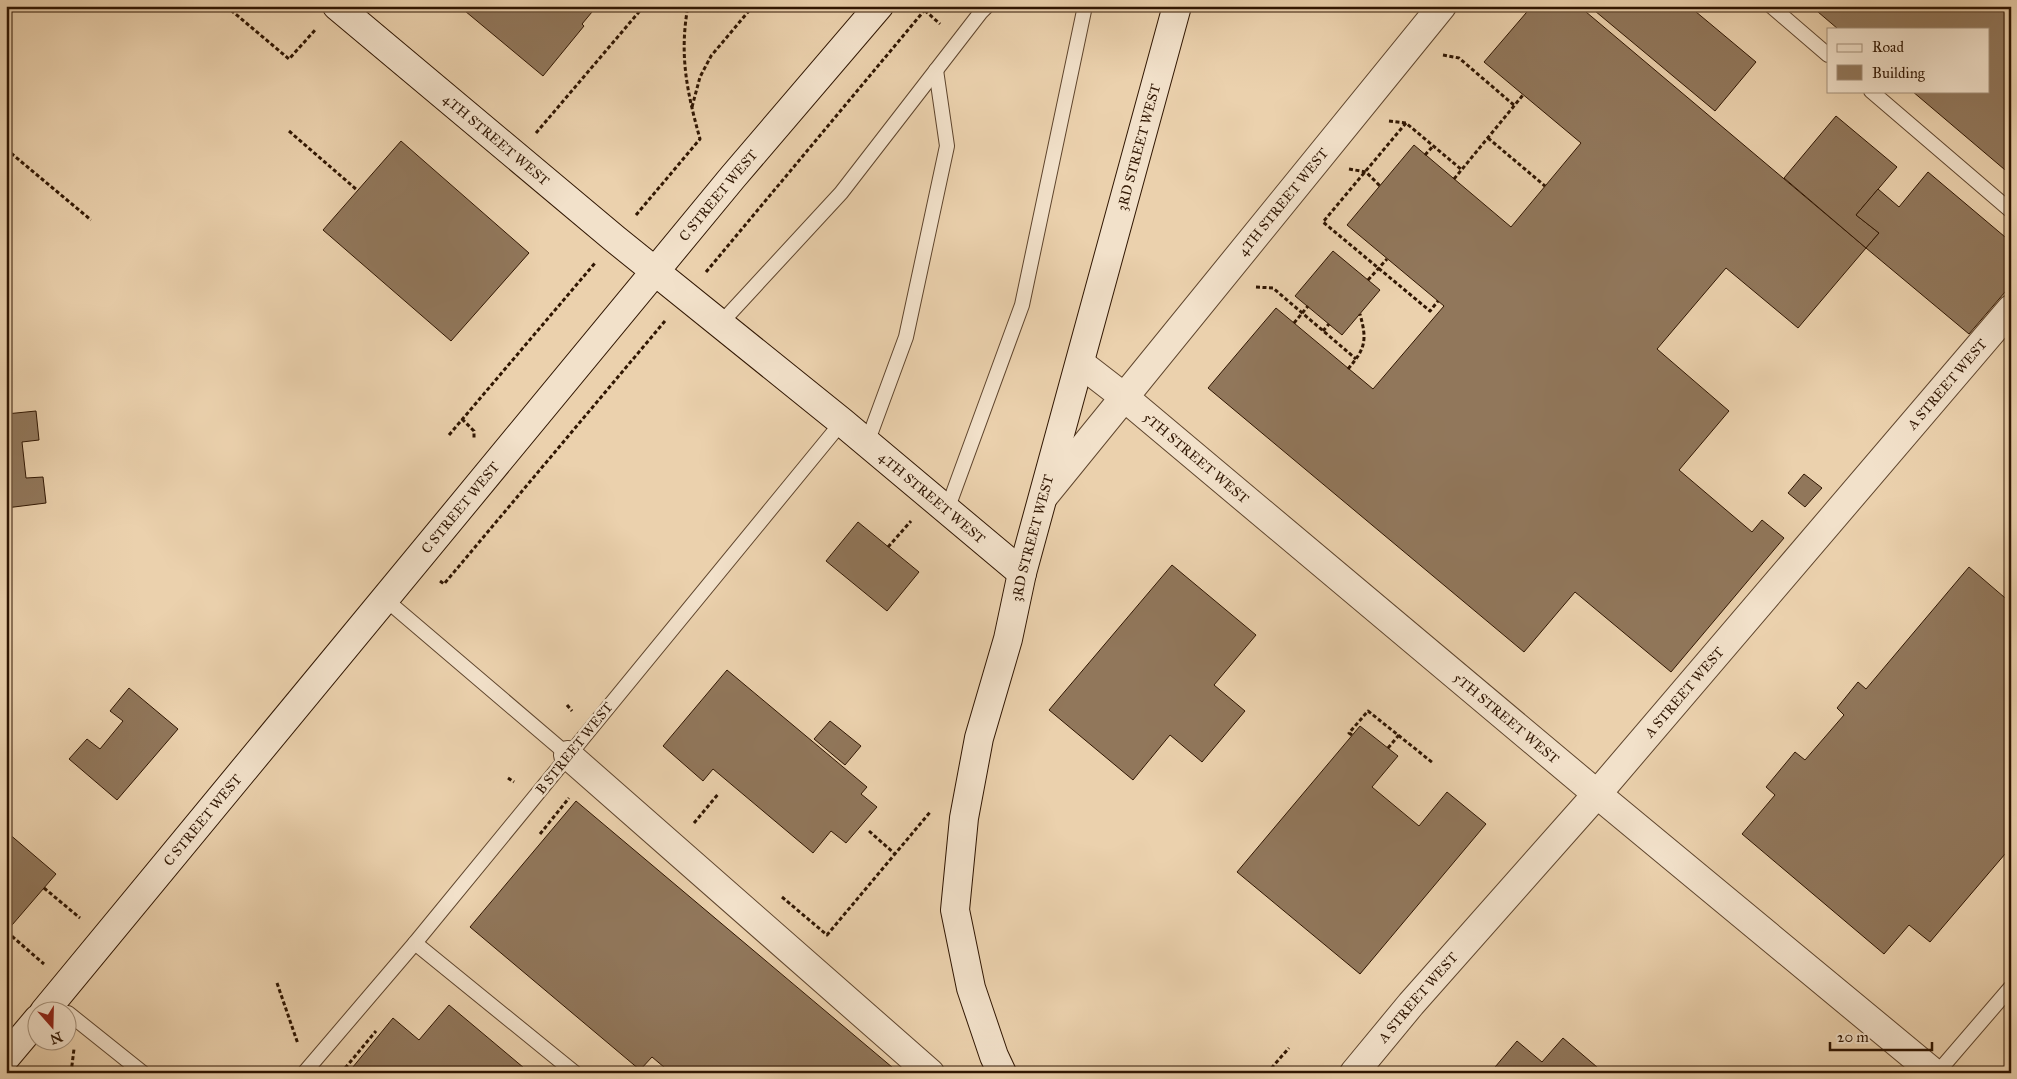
<svg xmlns="http://www.w3.org/2000/svg" width="2017" height="1079" font-family="'IM FELL Great Primer',serif">
  <style>
    .building { fill: #91775b; stroke: #301602 }
    .lines { fill: none; stroke-linecap: round; stroke-linejoin: round }
    .lane-casing { stroke: #5f452d; stroke-width: 16 }
    .street-casing { stroke: #5f452d; stroke-width: 30 }
    .secondary-casing { stroke: #301602; stroke-width: 30 }
    .path { stroke: #301602; stroke-width: 3; stroke-dasharray: 4 2.5; stroke-linecap: butt }
    .lane { stroke: #f2e1ca; stroke-width: 14 }
    .street { stroke: #f2e1ca; stroke-width: 28 }
    .secondary { stroke: #f2e1ca; stroke-width: 28 }
    .labels { text-anchor: middle; stroke-width: 5; stroke-linejoin: round; paint-order: stroke }
    .street-label { font-size: 14px; fill: #301602; stroke: #f2e1ca }
  </style>
  <rect width="100%" height="100%" fill="#ebd1ad"/>
  <filter id="stains"><feTurbulence type="fractalNoise" baseFrequency=".004" numOctaves="4"/><feColorMatrix values="0 0 0 0 .2 0 0 0 0 .09 0 0 0 0 .02 0 0 0 .5 -.17"/></filter>
  <radialGradient id="worn" r=".72"><stop offset=".6" stop-color="#630" stop-opacity="0"/><stop offset="1" stop-color="#630" stop-opacity=".3"/></radialGradient>
  <!-- building -->
  <g class="building">
    <polygon points="459,6 597,6 582,24 584,26 543,76"/>
    <polygon points="1532,6 1579,6 1866,248 1798,328 1726,268 1657,349 1729,411 1679,470 1752,532 1762,520 1784,538 1671,672 1575,592 1524,652 1208,388 1276,308 1373,389 1444,306 1347,225 1414,145 1511,227 1581,143 1484,62"/>
    <polygon points="1589,6 1689,6 1756,62 1715,111"/>
    <polygon points="1811,6 2011,6 2011,175 1912,91 1988,91 1988,29 1838,29"/>
    <polygon points="1836,116 1897,167 1856,215 1879,233 1866,248 1784,178"/>
    <polygon points="401,141 529,253 451,341 323,230"/>
    <polygon points="1928,172 2011,242 2011,285 1969,334 1866,248 1879,233 1856,215 1878,189 1899,207"/>
    <polygon points="1333,251 1380,290 1342,335 1295,296"/>
    <polygon points="36,411 39,440 22,442 26,478 43,477 46,503 6,508 6,414"/>
    <polygon points="1804,474 1822,488 1805,507 1788,493"/>
    <polygon points="858,522 919,572 887,611 826,561"/>
    <polygon points="1172,565 1256,635 1214,685 1245,711 1202,762 1170,735 1133,780 1049,710"/>
    <polygon points="1969,567 2011,603 2011,847 1930,942 1909,925 1884,954 1742,834 1775,795 1766,787 1795,752 1805,760 1844,715 1837,708 1858,682 1866,689"/>
    <polygon points="727,670 867,787 861,794 877,807 846,843 831,831 813,853 713,769 703,781 663,746"/>
    <polygon points="129,688 178,729 117,800 69,759 87,739 100,749 123,721 110,711"/>
    <polygon points="830,721 861,746 845,765 814,739"/>
    <polygon points="1360,726 1398,756 1372,787 1419,826 1447,792 1486,824 1360,974 1237,872"/>
    <polygon points="576,801 899,1073 671,1073 652,1057 640,1070 470,927"/>
    <polygon points="8,833 56,874 6,932 6,835"/>
    <polygon points="449,1005 530,1073 348,1073 393,1018 419,1040"/>
    <polygon points="1563,1038 1604,1073 1490,1073 1517,1041 1542,1062"/>
  </g>
  <g class="lines">
    <!-- lane casing -->
    <g class="lane-casing">
      <g id="lane">
        <polyline points="1771,6 1828,55"/>
        <polyline points="1871,91 2011,211"/>
        <polyline points="720,324 841,193 981,12 987,6"/>
        <polyline points="867,443 906,337 947,146 936,70"/>
        <polyline points="947,510 1022,305 1085,6"/>
        <polyline points="385,599 568,755"/>
        <polyline points="415,943 575,1073"/>
        <polyline points="68,1013 143,1073"/>
        <polyline points="304,1073 415,943 842,422"/>
        <polyline points="1937,1073 2011,987"/>
      </g>
    </g>
    <!-- street casing -->
    <g class="street-casing">
      <g id="street">
        <path id="s1" d="M1080 363 1124 397 1597 794 1934 1073"/>
        <path id="s2" d="M1044 496 1442 6"/>
        <polyline points="568,755 930,1073"/>
        <path id="s3" d="M1354 1073 1411 1004 1597 794 2011 309"/>
      </g>
    </g>
    <!-- secondary casing -->
    <g class="secondary-casing">
      <g id="secondary">
        <path id="s4" d="M337 6 615 239 842 422 1022 573"/>
        <path id="s5" d="M44 1012 732 178 879 6"/>
        <polyline points="6,1057 38,1019"/>
        <path id="s6" d="M1002 1073 994 1056 971 988 955 910 964 818 979 738 1008 639 1022 573 1177 6"/>
      </g>
    </g>
    <!-- path -->
    <g class="path">
      <polyline points="226,6 289,59 316,29"/>
      <polyline points="920,6 940,24"/>
      <polyline points="1443,55 1459,58 1515,106"/>
      <polyline points="692,107 700,77 711,56 753,6"/>
      <polyline points="1389,121 1406,123 1462,170"/>
      <polyline points="1406,123 1323,222 1430,311 1438,301"/>
      <polyline points="289,131 357,190"/>
      <polyline points="536,133 644,6"/>
      <polyline points="1488,138 1545,186"/>
      <polyline points="6,149 91,220"/>
      <polyline points="1425,155 1433,146"/>
      <polyline points="1349,169 1366,172 1380,186"/>
      <polyline points="1454,179 1523,95"/>
      <path d="M636 215 700 139C687 92 679 55 688 6"/>
      <polyline points="706,272 928,6"/>
      <polyline points="1368,280 1387,259"/>
      <polyline points="1256,287 1273,288 1356,359"/>
      <polyline points="1294,323 1308,306"/>
      <polyline points="1323,331 1329,324"/>
      <path d="M1348 369C1366 348 1367 340 1360 314"/>
      <polyline points="462,419 474,431 474,439"/>
      <polyline points="449,435 595,263"/>
      <polyline points="888,547 911,521"/>
      <polyline points="440,581 444,584 665,321"/>
      <polyline points="567,705 572,711"/>
      <polyline points="1352,735 1349,733 1368,711 1433,763"/>
      <polyline points="1388,748 1399,735"/>
      <polyline points="508,778 514,782"/>
      <polyline points="694,823 719,793"/>
      <polyline points="869,831 895,854"/>
      <polyline points="540,834 569,798"/>
      <polyline points="44,888 80,918"/>
      <polyline points="782,897 827,935 931,811"/>
      <polyline points="7,932 44,964"/>
      <polyline points="277,983 298,1044"/>
      <polyline points="71,1073 74,1049"/>
      <polyline points="341,1073 376,1031"/>
      <polyline points="1267,1073 1289,1048"/>
    </g>
    <!-- lane -->
    <use href="#lane" class="lane"/>
    <!-- street -->
    <use href="#street" class="street"/>
    <!-- secondary -->
    <use href="#secondary" class="secondary"/>
  </g>
  <g class="labels">
    <!-- street labels -->
    <g class="street-label">
      <text dy="5" stroke="none"><textPath href="#s4" startOffset="208">4TH STREET WEST</textPath></text>
      <text dy="5" stroke="none"><textPath href="#s6" startOffset="956">3RD STREET WEST</textPath></text>
      <text dy="5" stroke="none"><textPath href="#s5" startOffset="1059">C STREET WEST</textPath></text>
      <text dy="5" stroke="none"><textPath href="#s2" startOffset="379">4TH STREET WEST</textPath></text>
      <text dy="5" stroke="none"><textPath href="#s3" startOffset="909">A STREET WEST</textPath></text>
      <text dy="5" stroke="none"><textPath href="#s1" startOffset="150">5TH STREET WEST</textPath></text>
      <text dy="5" stroke="none"><textPath href="#s4" startOffset="772">4TH STREET WEST</textPath></text>
      <text dy="5" stroke="none"><textPath href="#s5" startOffset="654">C STREET WEST</textPath></text>
      <text dy="5" stroke="none"><textPath href="#s6" startOffset="551">3RD STREET WEST</textPath></text>
      <text dy="5" stroke="none"><textPath href="#s3" startOffset="504">A STREET WEST</textPath></text>
      <text dy="5" stroke="none"><textPath href="#s1" startOffset="555">5TH STREET WEST</textPath></text>
      <text transform="translate(574 748) rotate(-51)" y="5">B STREET WEST</text>
      <text dy="5" stroke="none"><textPath href="#s5" startOffset="249">C STREET WEST</textPath></text>
      <text dy="5" stroke="none"><textPath href="#s3" startOffset="99">A STREET WEST</textPath></text>
    </g>
  </g>
  <!-- margin -->
  <rect width="2017" height="1079" fill="none" stroke="#ebd1ad" stroke-width="25"/>
  <rect x="8" y="8" width="2002" height="1064" fill="none" stroke="#301602" stroke-width="2.5"/>
  <rect x="12" y="12" width="1992" height="1054" fill="none" stroke="#301602"/>
  <!-- legend -->
  <rect x="1827" y="28" width="162" height="65" fill="#f2e1ca" stroke="#a4907a"/>
  <rect x="1837" y="44" width="25" height="8" fill="#f2e1ca" stroke="#a4907a"/>
  <text x="1872" y="52" font-size="15" fill="#301602">Road</text>
  <rect x="1837" y="65" width="25" height="15" fill="#91775b" stroke="#a4907a"/>
  <text x="1872" y="78" font-size="15" fill="#301602">Building</text>
  <!-- north arrow -->
  <g transform="translate(52 1026) rotate(160)"><circle r="24" fill="#f2e1ca" stroke="#a4907a"/>
  <path d="M0-4L9 19L0 12L-9 19Z" fill="#8f2418"/>
  <text y="-8" font-size="14" font-weight="bold" text-anchor="middle" fill="#301602">N</text>
  </g>
  <!-- scale -->
  <path d="M1830 1042v8h102v-8" fill="none" stroke="#301602" stroke-width="2.5"/>
  <text x="1837" y="1042" font-size="15" fill="#301602" stroke="#f2e1ca" stroke-width="4" paint-order="stroke">20 m</text>
  <rect width="100%" height="100%" filter="url(#stains)"/>
  <rect width="100%" height="100%" fill="url(#worn)"/>
</svg>
